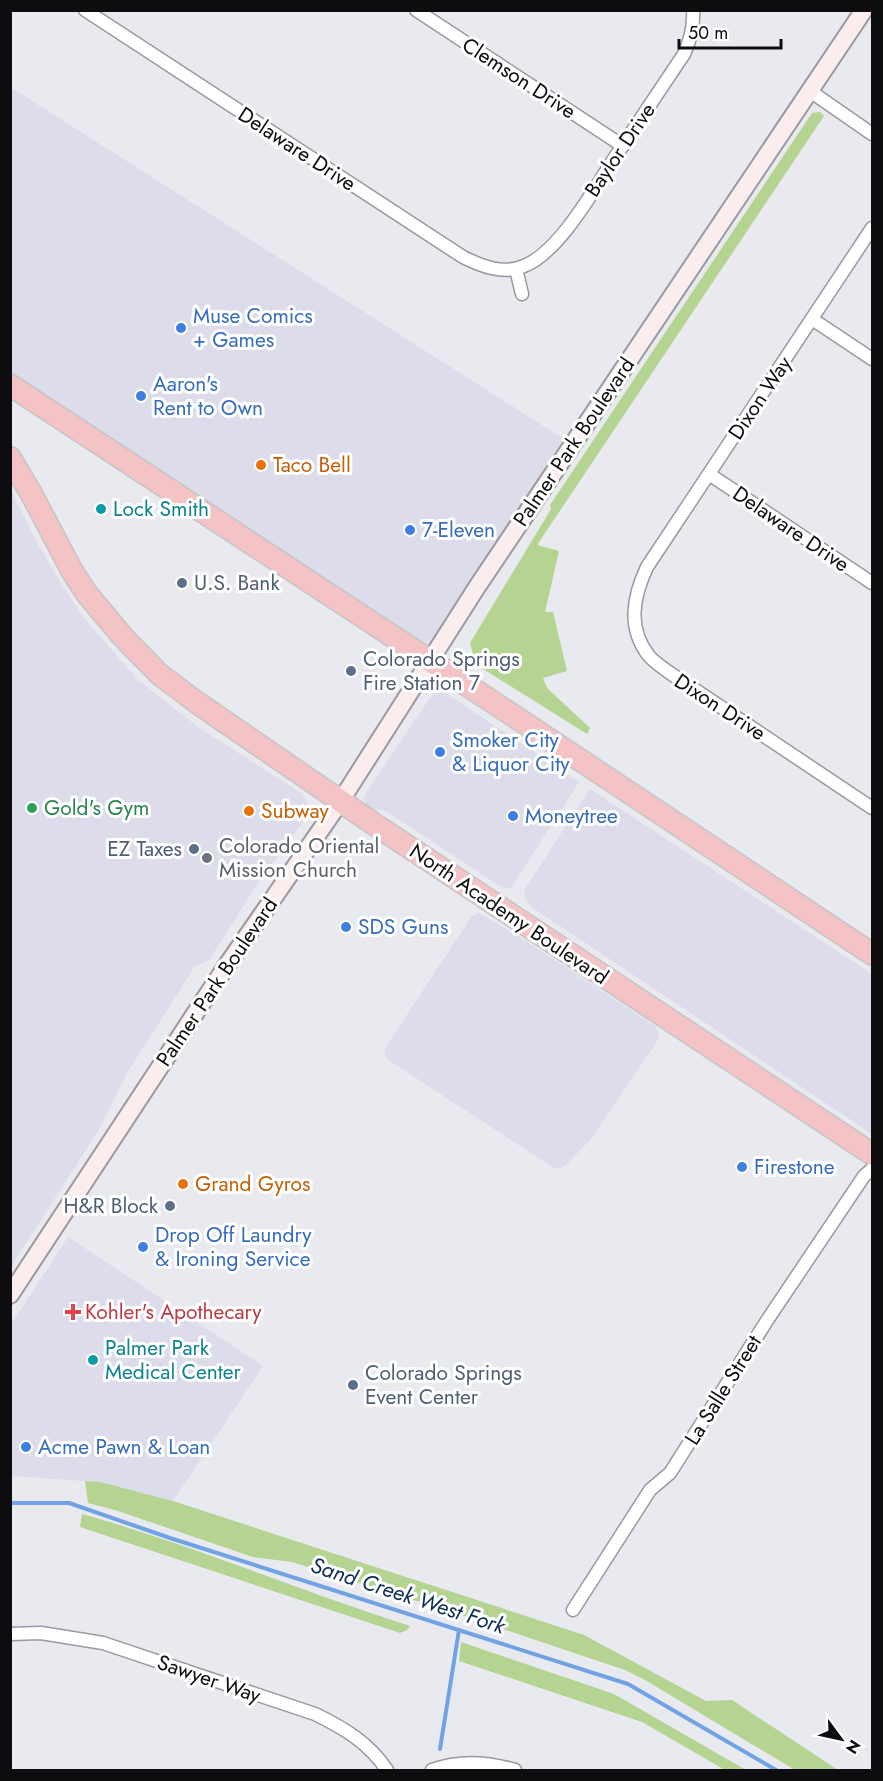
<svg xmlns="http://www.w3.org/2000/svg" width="883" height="1781" font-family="Jost,sans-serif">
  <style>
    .built { fill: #dcdcea }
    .green { fill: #b5d491 }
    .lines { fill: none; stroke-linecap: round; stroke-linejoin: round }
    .stream { stroke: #71a3e4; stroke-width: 4 }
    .street-casing { stroke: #9999a0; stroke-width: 15 }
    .secondary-casing { stroke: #9999a0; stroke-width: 20 }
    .highway-casing { stroke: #c5c5c6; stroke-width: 24 }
    .street { stroke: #fff; stroke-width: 12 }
    .secondary { stroke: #fbedee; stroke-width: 16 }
    .highway { stroke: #f3c3c6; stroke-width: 21 }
    .shop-dot { fill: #3f7fe0; stroke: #fff; stroke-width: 2 }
    .food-dot { fill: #e8710a; stroke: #fff; stroke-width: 2 }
    .culture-dot { fill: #0f9aa8; stroke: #fff; stroke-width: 2 }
    .service-dot { fill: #5c6f8a; stroke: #fff; stroke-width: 2 }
    .leisure-dot { fill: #2e9e5b; stroke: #fff; stroke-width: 2 }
    .worship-dot { fill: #6b7280; stroke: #fff; stroke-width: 2 }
    .health-dot { fill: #e0444e; stroke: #fff; stroke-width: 2 }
    .labels { text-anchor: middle; stroke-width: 6; stroke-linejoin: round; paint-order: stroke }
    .street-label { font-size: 21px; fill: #0d0d10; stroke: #fff }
    .shop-label { font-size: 21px; fill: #366cbe; stroke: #fff; text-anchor: start }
    .food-label { font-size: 21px; fill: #c56008; stroke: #fff; text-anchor: start }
    .culture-label { font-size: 21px; fill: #0d838f; stroke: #fff; text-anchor: start }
    .service-label { font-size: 21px; fill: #4e5e75; stroke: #fff; text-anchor: start }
    .leisure-label { font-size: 21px; fill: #27864d; stroke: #fff; text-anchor: start }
    .worship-label { font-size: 21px; fill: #5b616d; stroke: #fff; text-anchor: start }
    .health-label { font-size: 21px; fill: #be3a42; stroke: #fff; text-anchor: start }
    .water-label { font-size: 22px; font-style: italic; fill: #0b2d56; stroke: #fff }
  </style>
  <rect width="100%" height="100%" fill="#e9e9f0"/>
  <!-- built -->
  <g class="built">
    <polygon points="10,87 564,439 427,649 11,374"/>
    <polygon points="11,490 36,541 56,575 83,617 138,680 198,727 302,794 309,807 306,818 254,889 209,960 195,966 127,1073 100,1128 11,1267"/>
    <polygon points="441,692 447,694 579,782 511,888 503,888 392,815 383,810 373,810 364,802 364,796 430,698 435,693"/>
    <polygon points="590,789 872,974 872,1134 530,906 524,895 525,889"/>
    <polygon points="479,913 520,937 656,1027 659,1035 656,1043 590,1140 565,1166 561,1168 554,1168 387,1059 384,1053 387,1045 472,916"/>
    <polygon points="68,1237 263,1366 173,1501 100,1482 11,1476 10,1326"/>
  </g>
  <!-- green -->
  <g class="green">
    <polygon points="820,112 824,116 537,545 559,551 545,612 553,612 567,671 543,678 547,688 590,728 587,734 480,667 473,654 470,643 551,509 550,505 812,113"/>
    <polygon points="85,1481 100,1482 173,1501 584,1635 706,1701 732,1700 838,1770 795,1770 645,1680 625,1670 461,1615 292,1562 253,1557 115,1510 88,1503"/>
    <path d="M82 1514C193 1545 300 1591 410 1626L407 1630 400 1633 80 1527Z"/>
    <polygon points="461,1642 614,1694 746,1770 725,1770 642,1722 459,1661"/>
  </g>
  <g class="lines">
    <!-- stream -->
    <g class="stream">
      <polyline points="10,1503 69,1503 170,1538 628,1684 776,1770"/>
      <polyline points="440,1749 459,1630"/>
    </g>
    <!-- street casing -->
    <g class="street-casing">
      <g id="street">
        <path d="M85 10 463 257C481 266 503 275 524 266 560 252 596 186 617 154 640 120 662 87 684 54 691 39 694 26 693 10"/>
        <polyline points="416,10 623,146"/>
        <polyline points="810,91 872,134"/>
        <path d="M872 228 647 567C633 597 627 628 649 656 654 662 661 666 667 671L872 808"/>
        <polyline points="516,269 522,294"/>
        <polyline points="812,319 872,359"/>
        <polyline points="709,474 872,583"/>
        <polyline points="573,1610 650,1490 670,1473 768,1319 864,1176 872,1169"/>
        <path d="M10 1634 41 1633 103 1643 315 1714C344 1728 369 1743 387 1770"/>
        <path d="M432 1770C459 1760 488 1762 515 1770"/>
      </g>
    </g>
    <!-- secondary casing -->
    <g class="secondary-casing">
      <polyline id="secondary" points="10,1295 227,965 340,802 477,587 864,10"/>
    </g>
    <!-- highway casing -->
    <g class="highway-casing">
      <g id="highway">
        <polyline points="10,385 517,718 872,954"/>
        <polyline points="10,458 32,495 72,571 87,594 123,637 159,674 199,704 371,822 872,1154"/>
      </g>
    </g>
    <!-- street -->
    <use href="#street" class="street"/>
    <!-- secondary -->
    <use href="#secondary" class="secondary"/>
    <!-- highway -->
    <use href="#highway" class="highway"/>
  </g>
  <!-- markers -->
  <g class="shop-dot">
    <circle cx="181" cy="328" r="6"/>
    <circle cx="141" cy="396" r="6"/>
    <circle cx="410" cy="530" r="6"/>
    <circle cx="440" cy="752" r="6"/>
    <circle cx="513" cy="816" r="6"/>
    <circle cx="346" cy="927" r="6"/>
    <circle cx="742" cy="1167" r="6"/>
    <circle cx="143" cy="1247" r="6"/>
    <circle cx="26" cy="1447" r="6"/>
  </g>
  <g class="food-dot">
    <circle cx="261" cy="465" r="6"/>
    <circle cx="249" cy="811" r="6"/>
    <circle cx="183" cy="1184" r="6"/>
  </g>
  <g class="culture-dot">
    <circle cx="101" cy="509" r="6"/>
    <circle cx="93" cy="1360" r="6"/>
  </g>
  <g class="service-dot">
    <circle cx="182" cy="583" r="6"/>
    <circle cx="351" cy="671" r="6"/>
    <circle cx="194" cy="849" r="6"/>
    <circle cx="170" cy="1206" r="6"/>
    <circle cx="353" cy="1385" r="6"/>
  </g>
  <circle class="leisure-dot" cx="32" cy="808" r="6"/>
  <circle class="worship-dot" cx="207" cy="858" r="6"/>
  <path class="health-dot" d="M70 1303h6v6h6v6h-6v6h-6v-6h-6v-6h6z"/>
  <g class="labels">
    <!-- street labels -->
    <g class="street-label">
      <text transform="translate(519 78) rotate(33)" y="7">Clemson Drive</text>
      <text transform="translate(297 149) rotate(33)" y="7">Delaware Drive</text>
      <text transform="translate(620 150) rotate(-56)" y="7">Baylor Drive</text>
      <text transform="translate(760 398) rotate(-56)" y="7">Dixon Way</text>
      <text transform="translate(574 442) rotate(-56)" y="7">Palmer Park Boulevard</text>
      <text transform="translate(791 529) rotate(34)" y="7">Delaware Drive</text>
      <text transform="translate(720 707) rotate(33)" y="7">Dixon Drive</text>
      <text transform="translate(509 914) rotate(34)" y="7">North Academy Boulevard</text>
      <text transform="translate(217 982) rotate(-56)" y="7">Palmer Park Boulevard</text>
      <text transform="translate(723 1390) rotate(-58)" y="7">La Salle Street</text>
      <text transform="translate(209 1679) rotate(19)" y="7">Sawyer Way</text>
    </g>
    <!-- shop labels -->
    <g class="shop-label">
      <text x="193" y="323">Muse Comics<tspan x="193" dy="24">+ Games</tspan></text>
      <text x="153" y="391">Aaron's<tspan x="153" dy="24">Rent to Own</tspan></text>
      <text x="422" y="537">7-Eleven</text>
      <text x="452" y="747">Smoker City<tspan x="452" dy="24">&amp; Liquor City</tspan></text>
      <text x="525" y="823">Moneytree</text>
      <text x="358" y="934">SDS Guns</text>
      <text x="754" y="1174">Firestone</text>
      <text x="155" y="1242">Drop Off Laundry<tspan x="155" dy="24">&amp; Ironing Service</tspan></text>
      <text x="38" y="1454">Acme Pawn &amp; Loan</text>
    </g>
    <!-- food labels -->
    <g class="food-label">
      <text x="273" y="472">Taco Bell</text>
      <text x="261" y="818">Subway</text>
      <text x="195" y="1191">Grand Gyros</text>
    </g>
    <!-- culture labels -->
    <g class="culture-label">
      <text x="113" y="516">Lock Smith</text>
      <text x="105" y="1355">Palmer Park<tspan x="105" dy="24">Medical Center</tspan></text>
    </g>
    <!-- service labels -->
    <g class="service-label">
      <text x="194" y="590">U.S. Bank</text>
      <text x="363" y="666">Colorado Springs<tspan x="363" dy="24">Fire Station 7</tspan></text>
      <text x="182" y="856" text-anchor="end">EZ Taxes</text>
      <text x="158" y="1213" text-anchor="end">H&amp;R Block</text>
      <text x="365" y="1380">Colorado Springs<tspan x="365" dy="24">Event Center</tspan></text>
    </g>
    <!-- leisure labels -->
    <g class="leisure-label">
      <text x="44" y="815">Gold's Gym</text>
    </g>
    <!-- worship labels -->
    <g class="worship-label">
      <text x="219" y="853">Colorado Oriental<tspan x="219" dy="24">Mission Church</tspan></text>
    </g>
    <!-- health labels -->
    <g class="health-label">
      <text x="85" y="1319">Kohler's Apothecary</text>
    </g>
    <!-- water labels -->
    <g class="water-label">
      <text transform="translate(408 1595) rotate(18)" y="8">Sand Creek West Fork</text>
    </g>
  </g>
  <!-- border -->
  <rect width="883" height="1781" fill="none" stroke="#0d0d10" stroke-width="24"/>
  <!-- north arrow -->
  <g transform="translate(841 1739) rotate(123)" stroke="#ffffff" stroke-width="4.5" paint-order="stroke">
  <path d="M0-4.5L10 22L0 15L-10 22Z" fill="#0d0d10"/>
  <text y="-9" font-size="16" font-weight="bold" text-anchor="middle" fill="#0d0d10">N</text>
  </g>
  <!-- scale -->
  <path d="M679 39v9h102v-9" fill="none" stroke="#0d0d10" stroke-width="3"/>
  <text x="688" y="39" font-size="18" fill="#0d0d10" stroke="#ffffff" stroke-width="4.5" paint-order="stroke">50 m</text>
</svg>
